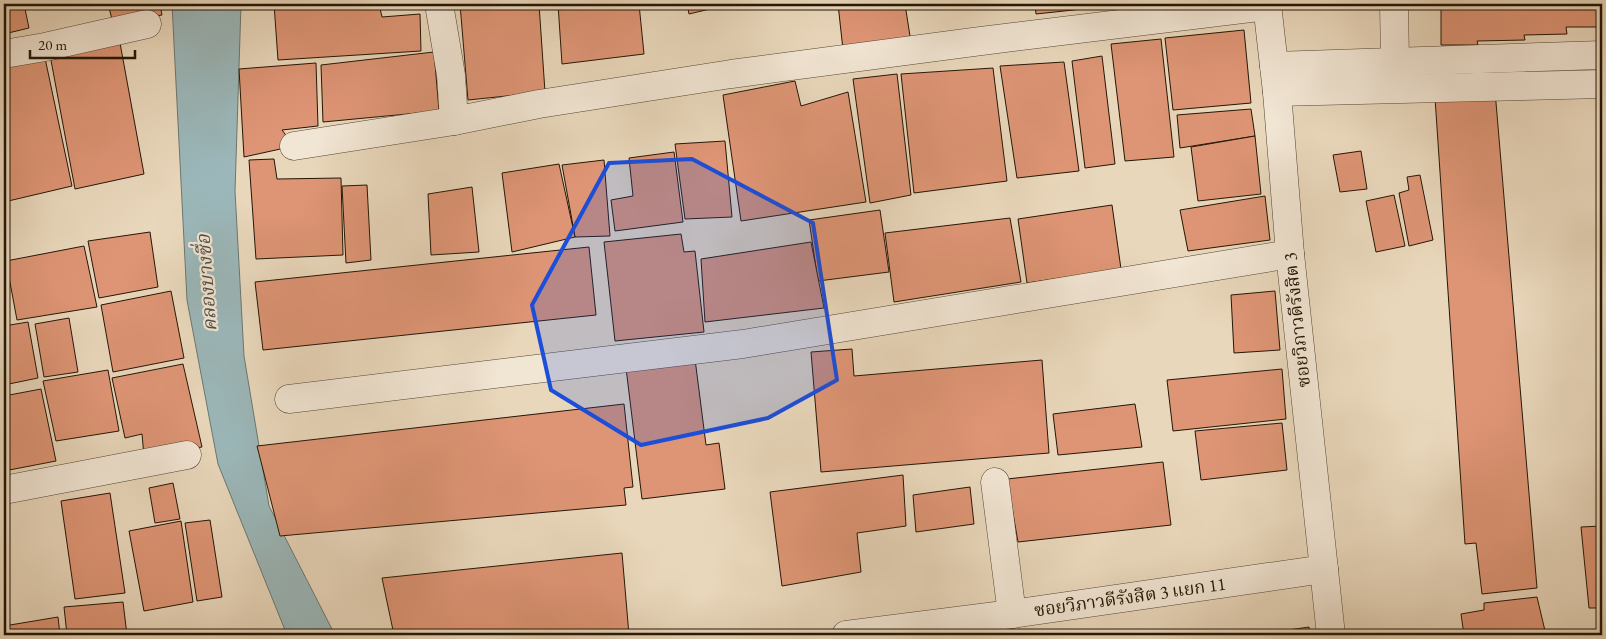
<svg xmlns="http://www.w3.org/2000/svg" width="1606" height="639" font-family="'EB Garamond','Noto Serif Thai',serif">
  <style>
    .water { fill: #9bb7b9; stroke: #6b7771 }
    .building { fill: #de9575; stroke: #231606 }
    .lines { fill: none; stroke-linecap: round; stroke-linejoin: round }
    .minor-casing { stroke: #544633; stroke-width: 29 }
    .minor { stroke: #f1e5d3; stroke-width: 28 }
    .marked { fill: #1d4ed8; fill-opacity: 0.2; stroke: #1d4ed8; stroke-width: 4; stroke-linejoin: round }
    .labels { text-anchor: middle; stroke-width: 4.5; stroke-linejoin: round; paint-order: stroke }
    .street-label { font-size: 18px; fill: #231606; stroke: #f1e5d3 }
    .water-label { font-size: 19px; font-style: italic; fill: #4d4e45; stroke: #f1e5d3 }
  </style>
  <rect width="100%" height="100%" fill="#e9d7bb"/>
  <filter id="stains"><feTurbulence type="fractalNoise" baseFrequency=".004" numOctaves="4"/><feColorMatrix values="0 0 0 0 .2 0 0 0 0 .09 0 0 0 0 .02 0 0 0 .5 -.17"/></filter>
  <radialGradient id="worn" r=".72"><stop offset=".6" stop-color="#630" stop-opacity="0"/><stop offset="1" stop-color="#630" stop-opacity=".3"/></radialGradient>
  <!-- water -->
  <polygon class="water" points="172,4 241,4 235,191 244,356 269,506 335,635 287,635 218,464 187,300"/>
  <!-- building -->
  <g class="building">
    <polygon points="4,4 24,4 29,28 4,34"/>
    <polygon points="108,4 160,4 162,15 113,23"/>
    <polygon points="274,4 379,4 382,17 420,14 421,51 278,60"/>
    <polygon points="460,4 539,4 545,92 468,100"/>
    <polygon points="558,4 639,4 644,54 562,64"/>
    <polygon points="687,4 731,4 689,14"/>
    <polygon points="838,4 905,4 912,49 844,59"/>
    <polygon points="1035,4 1120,4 1120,5 1036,14"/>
    <polygon points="1441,4 1602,4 1602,27 1566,27 1567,34 1524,35 1525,40 1477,41 1478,45 1441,45"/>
    <polygon points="1244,30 1251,103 1173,110 1165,38"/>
    <polygon points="1161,39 1174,157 1125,161 1111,44"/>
    <polygon points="120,43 144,174 75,189 50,55"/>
    <polygon points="434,52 439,111 323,122 321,65"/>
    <polygon points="1102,56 1115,164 1085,168 1072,61"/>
    <polygon points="45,58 72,186 4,202 4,66"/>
    <polygon points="1064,62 1079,171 1017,178 1000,66"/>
    <polygon points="316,63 318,126 282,130 294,146 244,157 239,69"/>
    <polygon points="1493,67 1537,588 1482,594 1476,543 1465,544 1433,68"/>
    <polygon points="993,68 1007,181 914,193 901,74"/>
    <polygon points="897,74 911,195 870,203 853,79"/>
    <polygon points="795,81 801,106 848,92 866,202 741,221 723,95"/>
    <polygon points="1251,109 1255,136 1180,148 1177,115"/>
    <polygon points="1255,136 1261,194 1198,201 1191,147"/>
    <polygon points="725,141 732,217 685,219 675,144"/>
    <polygon points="1361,151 1367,189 1340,192 1333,155"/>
    <polygon points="674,152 683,222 615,231 611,200 633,196 629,158"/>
    <polygon points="274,159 277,179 341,178 343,255 256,259 249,160"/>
    <polygon points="604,160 610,236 575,237 562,165"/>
    <polygon points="559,164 575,237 512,252 502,173"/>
    <polygon points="1420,175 1433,240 1409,246 1399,193 1409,190 1407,177"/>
    <polygon points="367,185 371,260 346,263 342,186"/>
    <polygon points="472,187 479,252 431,255 428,194"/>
    <polygon points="1394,195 1405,246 1376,252 1366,201"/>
    <polygon points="1265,196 1270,240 1188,251 1180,210"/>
    <polygon points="1112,205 1121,269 1027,283 1018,219"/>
    <polygon points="880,210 889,272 818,281 809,220"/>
    <polygon points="1010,218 1021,282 894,302 885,233"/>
    <polygon points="150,232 158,287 99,298 88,241"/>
    <polygon points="681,234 684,252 695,251 704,332 615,341 604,242"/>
    <polygon points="811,242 824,308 705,322 701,259"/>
    <polygon points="84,246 97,307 17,320 6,261"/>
    <polygon points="589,247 596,315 263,350 255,282"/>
    <polygon points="171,291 184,358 113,372 101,305"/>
    <polygon points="1275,291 1280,350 1234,353 1231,295"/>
    <polygon points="69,318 78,372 44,377 35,324"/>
    <polygon points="28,322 38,378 4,385 4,326"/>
    <polygon points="852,349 854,376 1042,360 1049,453 821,472 811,352"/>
    <polygon points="695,359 706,445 719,443 725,489 642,499 626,368"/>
    <polygon points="183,364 202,447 144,456 142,434 125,438 112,378"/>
    <polygon points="1282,369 1286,419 1173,431 1167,380"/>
    <polygon points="108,370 119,431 56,441 43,381"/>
    <polygon points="41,389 56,461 4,471 4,396"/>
    <polygon points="624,404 633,487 624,488 626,505 280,536 257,446"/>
    <polygon points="1135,404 1142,447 1058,455 1053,414"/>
    <polygon points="1282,423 1287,470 1201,480 1195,431"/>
    <polygon points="1163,462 1171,525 1018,542 1007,479"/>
    <polygon points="903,475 906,526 857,533 861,572 782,586 770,492"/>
    <polygon points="173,483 180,519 155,523 149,488"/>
    <polygon points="970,487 974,524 916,532 913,495"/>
    <polygon points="110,493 125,593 75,599 61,501"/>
    <polygon points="210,520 222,597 197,601 185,523"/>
    <polygon points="181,521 193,602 144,611 129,531"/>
    <polygon points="1602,526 1602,608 1589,608 1581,527"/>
    <polygon points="622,553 629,635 394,635 382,578"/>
    <polygon points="1537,597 1546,635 1464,635 1461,614 1484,610 1484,603"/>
    <polygon points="123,602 127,635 67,635 64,607"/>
    <polygon points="58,617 60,635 4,635 4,626"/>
    <polygon points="1309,627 1310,635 1254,635"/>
  </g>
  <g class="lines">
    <!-- minor casing -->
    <g class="minor-casing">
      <g id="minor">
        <polyline points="439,4 451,75 454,121"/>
        <polyline points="1267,4 1277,92 1290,254 1331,635"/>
        <polyline points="1394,4 1395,62"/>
        <polyline points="4,54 45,47 147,24"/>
        <polyline points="1274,66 1602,55"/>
        <polyline points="1277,92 1602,84"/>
        <polyline points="294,146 454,121 539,104 731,74 981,41 1267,6"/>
        <polyline points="289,399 743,344 1290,254"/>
        <polyline points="995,482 1012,614"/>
        <polyline points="4,490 187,455"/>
        <polyline points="846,635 1012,614 1324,569"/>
      </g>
    </g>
    <!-- minor -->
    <use href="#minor" class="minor"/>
  </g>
  <!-- marked area -->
  <path class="marked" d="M692 159 813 223 837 380 768 418 641 445 551 390 532 305 609 163Z"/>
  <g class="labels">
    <!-- street labels -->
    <g class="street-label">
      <text transform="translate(1297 320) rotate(-96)" y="6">ซอยวิภาวดีรังสิต 3</text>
      <text transform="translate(1130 597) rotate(-8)" y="6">ซอยวิภาวดีรังสิต 3 แยก 11</text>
    </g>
    <!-- water labels -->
    <g class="water-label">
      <text transform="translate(206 283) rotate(-94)" y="7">คลองบางซื่อ</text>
    </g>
  </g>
  <!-- margin -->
  <rect width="1606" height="639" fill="none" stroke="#e9d7bb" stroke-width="20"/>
  <rect x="5" y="5" width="1596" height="629" fill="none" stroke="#231606" stroke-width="2.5"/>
  <rect x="10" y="10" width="1586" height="619" fill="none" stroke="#231606"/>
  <!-- scale -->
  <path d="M30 50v8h105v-8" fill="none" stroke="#231606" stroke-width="2.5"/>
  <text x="38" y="50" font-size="15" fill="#231606" stroke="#f1e5d3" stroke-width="4" paint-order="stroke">20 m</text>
  <rect width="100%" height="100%" filter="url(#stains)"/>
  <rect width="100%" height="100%" fill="url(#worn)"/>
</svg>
